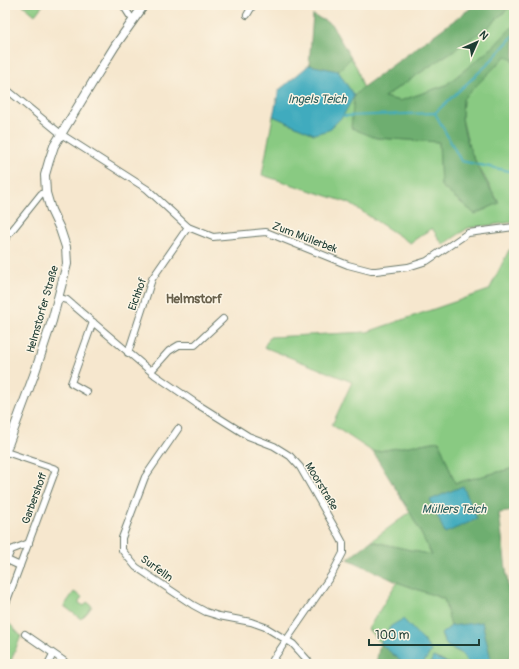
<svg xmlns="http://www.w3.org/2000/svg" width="519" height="669" font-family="Pangolin,sans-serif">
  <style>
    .green { fill: #89ca82; stroke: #54845b }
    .forest { fill: #6eae70; stroke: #467652 }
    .water { fill: #3fabbe; stroke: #2f7479 }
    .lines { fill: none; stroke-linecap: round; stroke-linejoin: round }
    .stream { stroke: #3fabbe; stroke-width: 2 }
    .minor-casing { stroke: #6a786a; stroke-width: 8 }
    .secondary-casing { stroke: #6a786a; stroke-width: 10 }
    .minor { stroke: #fff; stroke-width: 6 }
    .secondary { stroke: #fff; stroke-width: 8 }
    .labels { text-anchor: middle; stroke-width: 3; stroke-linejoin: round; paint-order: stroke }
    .street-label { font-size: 11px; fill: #1f3d34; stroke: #fcf5e5 }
    .water-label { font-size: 12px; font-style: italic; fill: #295e5d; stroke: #fcf5e5 }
    .quarter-label { font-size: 13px; font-weight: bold; fill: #68604b; stroke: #fcf5e5 }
  </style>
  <rect width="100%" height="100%" fill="#fcf5e5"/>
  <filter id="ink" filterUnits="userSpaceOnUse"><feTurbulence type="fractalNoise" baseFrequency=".025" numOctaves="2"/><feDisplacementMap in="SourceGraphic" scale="8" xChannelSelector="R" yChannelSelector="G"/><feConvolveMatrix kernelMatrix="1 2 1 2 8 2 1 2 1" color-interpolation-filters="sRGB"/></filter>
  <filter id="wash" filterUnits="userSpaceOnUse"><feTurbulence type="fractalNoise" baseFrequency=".012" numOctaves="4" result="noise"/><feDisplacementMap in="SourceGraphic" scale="16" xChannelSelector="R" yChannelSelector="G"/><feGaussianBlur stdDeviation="0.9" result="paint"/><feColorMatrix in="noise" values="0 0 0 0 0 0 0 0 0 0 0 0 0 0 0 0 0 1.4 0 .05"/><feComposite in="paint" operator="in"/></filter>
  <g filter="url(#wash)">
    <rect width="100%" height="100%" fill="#f6e7ce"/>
    <!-- green -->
    <g class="green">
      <polygon points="23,5 43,5 35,15"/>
      <polygon points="512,5 514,5 514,25 510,31 496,45 446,85 400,101 384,97 487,28"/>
      <polygon points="506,55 514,61 514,78 510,89 514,91 514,222 468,228 443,245 432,228 410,243 349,203 262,175 273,116 314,134 354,96 338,71 351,58 357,68 363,87 354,96 376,138 439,142 441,186 475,214 499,203 470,151 462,118 463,98"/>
      <polygon points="514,248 514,468 455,483 439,441 373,452 332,425 352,382 264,347 270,337 367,332 489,290 509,250"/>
      <polygon points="410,512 432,555 371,541"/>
      <polygon points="397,582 444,599 451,626 441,634 447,646 463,654 469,664 450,664 434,657 430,664 423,664 431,651 391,626 380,643 368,629"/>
      <polygon points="74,592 82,597 79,601 79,603 84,606 87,602 92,606 87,613 81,619 64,606"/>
      <polygon points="5,619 21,636 10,663 5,657"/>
    </g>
    <!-- forest -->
    <g class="forest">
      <path d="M475 5H512L487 28 384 97 400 101 446 85 493 47 514 25V61L506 56 463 99C463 105 462 111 462 117 464 145 484 180 499 203L475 214 441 186 439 142 376 138 351 128 354 96 363 87Z"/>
      <polygon points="313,15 331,24 351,58 338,71 309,65"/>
      <polygon points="439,441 455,483 514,468 514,511 499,513 514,633 514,642 507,664 492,664 482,623 451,626 444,599 397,582 348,559 371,541 432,555 410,512 373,452"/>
      <polygon points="380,643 404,664 376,664"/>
    </g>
    <!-- water -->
    <g class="water">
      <polygon points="309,65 338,71 354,96 343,116 329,130 314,134 273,116 279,90"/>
      <polygon points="463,486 477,519 445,533 430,500"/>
      <polygon points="403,619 424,641 431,651 423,664 404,664 380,643 391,626"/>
      <polygon points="482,622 492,664 468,664 463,654 447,646 441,634 451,626"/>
      <polygon points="433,657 450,664 430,664"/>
    </g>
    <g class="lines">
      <!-- stream -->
      <g class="stream">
        <polyline points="435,113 488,64 514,35"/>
        <polyline points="344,116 435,113 461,161 514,172"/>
      </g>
    </g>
  </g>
  <g filter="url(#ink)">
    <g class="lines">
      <!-- minor casing -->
      <g class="minor-casing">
        <g id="minor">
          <polyline points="123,5 130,16 133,19"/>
          <polyline points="247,15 253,5"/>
          <polyline points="5,88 61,134 147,189 188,227 213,237 266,232 348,265 371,271 376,271 408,267 427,261 468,233 514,227"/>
          <polyline points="5,239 41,194 46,193"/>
          <polyline points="59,298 67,300 155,375 197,404 248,436 274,446 290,456 300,467 336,530 343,543 343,553 332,574 270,664"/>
          <polyline points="128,353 152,279 188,227"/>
          <polyline points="151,371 169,351 179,345 195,345 223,319"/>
          <polyline points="87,392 71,383 93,322"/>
          <polyline points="178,429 145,477 122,538 122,550 136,567 193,605 206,612 219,616 251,622 265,627 293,644 311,664"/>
          <polyline points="20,566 7,560 11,550 29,543"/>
          <polyline points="5,606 56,469 6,452"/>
          <polyline points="25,634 64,661 62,664"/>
          <polyline points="48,664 53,654"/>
        </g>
      </g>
      <!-- secondary casing -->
      <g class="secondary-casing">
        <polyline id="secondary" points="5,453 34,375 52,321 67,264 66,247 60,229 51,210 46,193 45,175 49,161 54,146 97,75 115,46 144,5"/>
      </g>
      <!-- minor -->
      <use href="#minor" class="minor"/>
      <!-- secondary -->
      <use href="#secondary" class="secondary"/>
    </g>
  </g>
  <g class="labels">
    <!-- street labels -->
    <g class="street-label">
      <text transform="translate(305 237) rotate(21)" y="4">Zum Müllerbek</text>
      <text transform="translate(137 294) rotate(-70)" y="4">Eichhof</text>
      <text transform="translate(42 309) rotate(-74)" y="4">Helmstorfer Straße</text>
      <text transform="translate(322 486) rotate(59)" y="4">Moorstraße</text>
      <text transform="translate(34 498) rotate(-70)" y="4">Garbershoff</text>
      <text transform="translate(157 568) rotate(36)" y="4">Surfelln</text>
    </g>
    <!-- water labels -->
    <g class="water-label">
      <text x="317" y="103">Ingels Teich</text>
      <text x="454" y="513">Müllers Teich</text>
    </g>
    <!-- quarter labels -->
    <g class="quarter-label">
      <text x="194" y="303">Helmstorf</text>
    </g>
  </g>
  <!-- margin -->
  <rect width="519" height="669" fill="none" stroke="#fcf5e5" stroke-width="20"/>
  <!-- north arrow -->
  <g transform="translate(477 42) rotate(45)" stroke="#fcf5e5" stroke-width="3" paint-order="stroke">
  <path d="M0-3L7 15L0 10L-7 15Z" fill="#1f3d34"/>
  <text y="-6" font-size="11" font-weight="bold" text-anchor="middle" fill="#1f3d34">N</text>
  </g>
  <!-- scale -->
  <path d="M369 639v6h110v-6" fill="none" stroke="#1f3d34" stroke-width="2"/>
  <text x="375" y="639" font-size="12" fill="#1f3d34" stroke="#fcf5e5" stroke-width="3" paint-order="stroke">100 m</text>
</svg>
